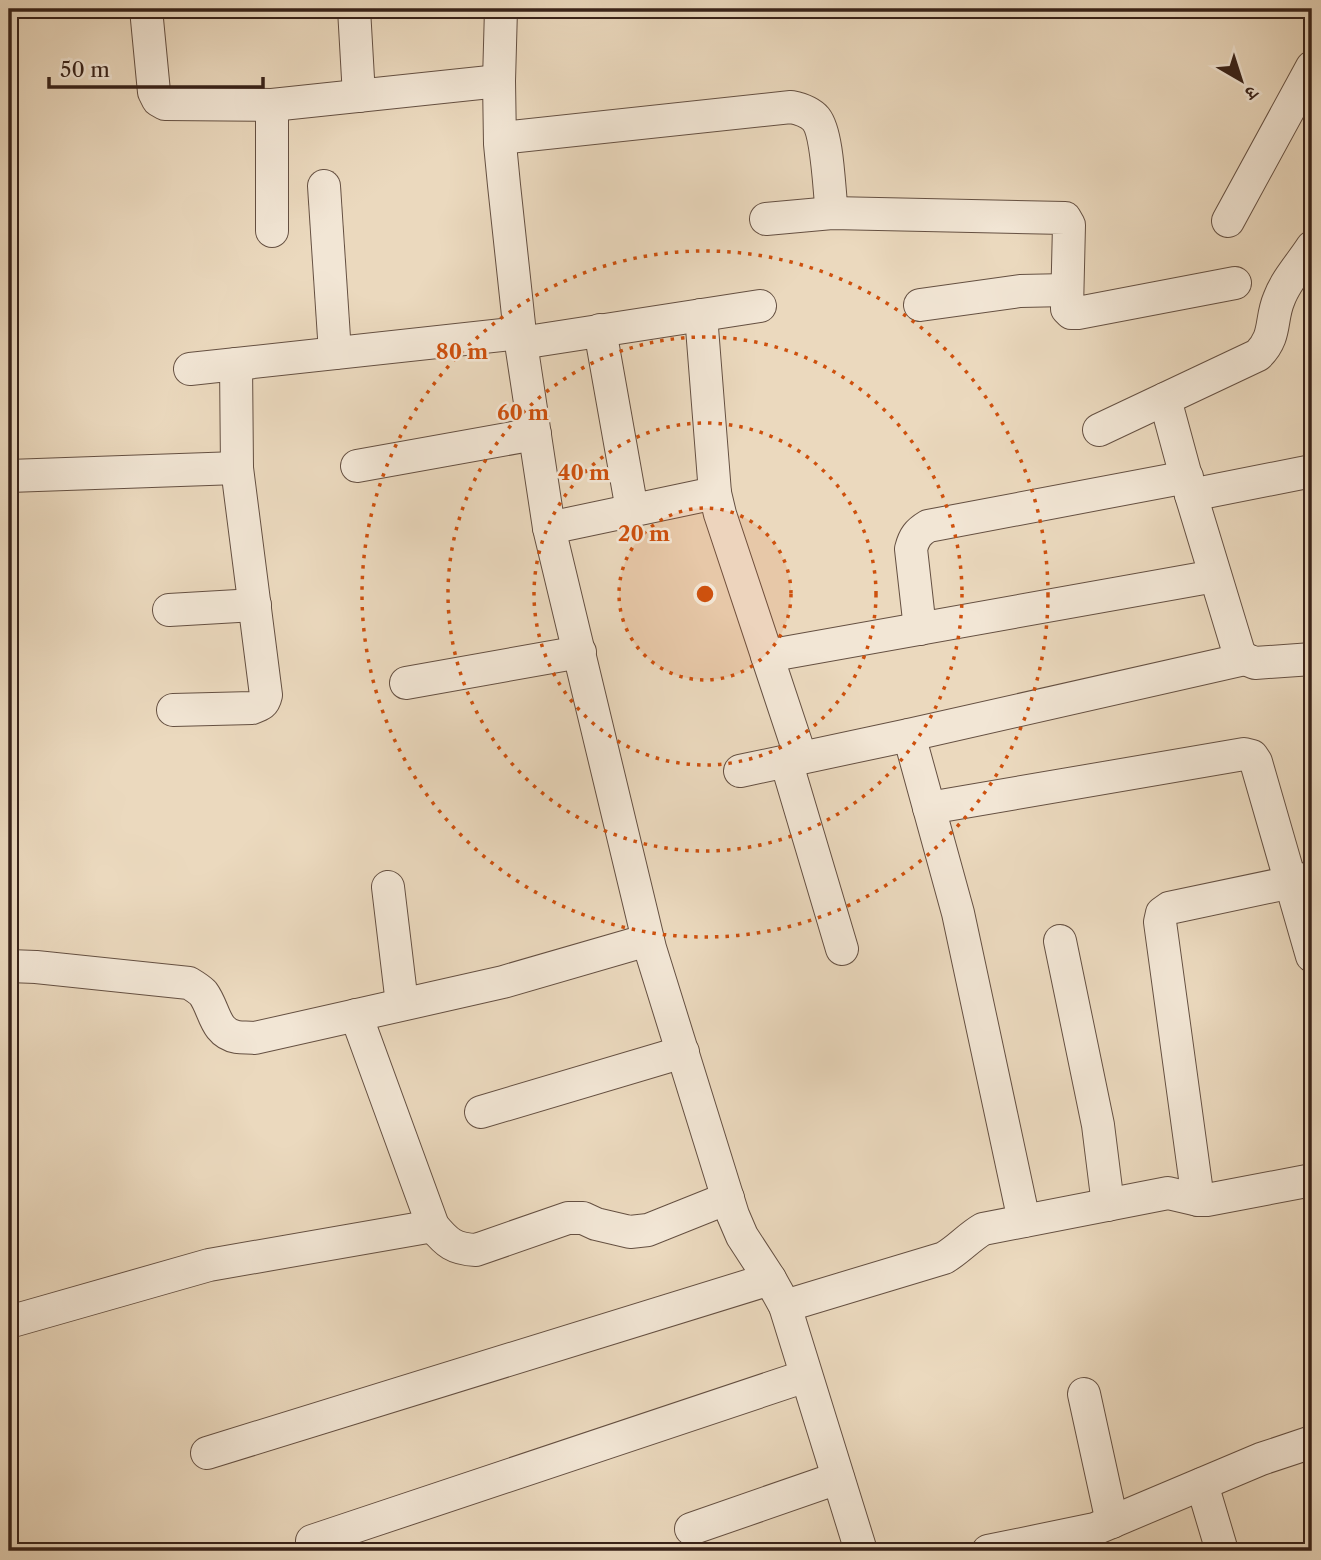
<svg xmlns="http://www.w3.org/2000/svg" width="1321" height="1560" font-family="'Libre Caslon Text','Noto Serif Devanagari',serif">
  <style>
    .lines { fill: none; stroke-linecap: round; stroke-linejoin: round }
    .minor-casing { stroke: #655042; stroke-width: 34 }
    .minor { stroke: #f2e6d5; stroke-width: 32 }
    .ring { fill: none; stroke: #ce510e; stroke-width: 3.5; stroke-dasharray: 3.5 7 }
    .centre { fill: #ce510e; stroke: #f2e6d5; stroke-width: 3.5 }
    .ring-label { font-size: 21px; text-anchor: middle; font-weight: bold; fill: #ce510e; stroke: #f2e6d5; stroke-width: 5; stroke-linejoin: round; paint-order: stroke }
  </style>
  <rect width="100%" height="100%" fill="#ebd9be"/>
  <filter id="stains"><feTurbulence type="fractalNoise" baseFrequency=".00286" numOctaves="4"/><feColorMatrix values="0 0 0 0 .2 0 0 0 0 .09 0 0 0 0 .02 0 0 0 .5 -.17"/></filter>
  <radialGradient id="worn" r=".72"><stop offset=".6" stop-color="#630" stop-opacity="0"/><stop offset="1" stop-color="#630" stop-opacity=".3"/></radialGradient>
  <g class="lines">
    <!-- minor casing -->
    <g class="minor-casing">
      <g id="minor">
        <polyline points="146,9 154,92 158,100 165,104 272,105 499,81"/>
        <polyline points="354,9 359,96"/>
        <polyline points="501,9 499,81 500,144 504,185 521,343 549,528 650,948 733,1215 742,1236 770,1279 785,1306 861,1551"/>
        <polyline points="272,105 272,231"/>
        <path d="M501 138 791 107C801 109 810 112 816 119 828 134 829 192 832 213"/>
        <polyline points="324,186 335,353"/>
        <polyline points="766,219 832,213 1065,218 1069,225 1067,309 1071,313 1078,313 1235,283"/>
        <polyline points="1228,221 1312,67"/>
        <polyline points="920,305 1020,291 1067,290"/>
        <polyline points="701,315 715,493 720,514 801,758"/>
        <polyline points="600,330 632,510"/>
        <polyline points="521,343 760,306"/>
        <polyline points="190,369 520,333"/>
        <polyline points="1165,399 1191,495 1239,653 1245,659 1255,663 1312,659"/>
        <path d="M1099 430 1258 355C1277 336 1270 320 1279 299 1286 280 1301 264 1312 247"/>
        <polyline points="357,466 535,434"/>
        <polyline points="9,476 237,468"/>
        <polyline points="1191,495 1312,471"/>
        <polyline points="549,528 715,493"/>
        <polyline points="169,610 255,605"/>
        <path d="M920 629 911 549C914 537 918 532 928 526L1187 477"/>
        <polyline points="767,656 1215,576"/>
        <polyline points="406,683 580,652"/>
        <path d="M173 710 252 708C261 705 264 704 266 695L237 468 236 364"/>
        <polyline points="909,735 958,913 1024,1221"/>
        <polyline points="786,761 842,949"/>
        <polyline points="740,771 909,735 1245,659"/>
        <polyline points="929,808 1244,754 1252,756 1256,762 1312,956"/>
        <polyline points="388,887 402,1004"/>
        <polyline points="1060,941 1098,1125 1108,1205"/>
        <path d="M9 966 36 967 189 983C194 986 199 989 203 993 215 1009 214 1033 237 1037 243 1038 249 1037 255 1038L503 982 648 940"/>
        <path d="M356 1015 433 1226C447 1243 454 1249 476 1250L568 1218H583L596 1224 630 1232 648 1230 728 1198"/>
        <polyline points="481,1112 683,1052"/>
        <polyline points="1198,1200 1160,922 1162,913 1169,908 1311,878"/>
        <path d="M785 1306 944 1258C958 1250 969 1237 983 1229L1168 1193 1198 1200H1207L1312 1180"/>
        <polyline points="9,1322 209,1265 433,1226"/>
        <polyline points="1084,1394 1112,1522"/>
        <polyline points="207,1453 770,1279"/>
        <polyline points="1202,1484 1222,1551"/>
        <polyline points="691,1529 838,1478"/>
        <polyline points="312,1541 806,1376"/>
        <polyline points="988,1551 1095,1529 1261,1459 1312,1442"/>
      </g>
    </g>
    <!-- minor -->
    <use href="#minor" class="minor"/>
  </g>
  <!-- distance rings -->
  <circle cx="705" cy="594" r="86" fill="#ce510e" fill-opacity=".12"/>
  <g class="ring">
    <circle cx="705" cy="594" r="86"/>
    <circle cx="705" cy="594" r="171"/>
    <circle cx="705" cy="594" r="257"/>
    <circle cx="705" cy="594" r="343"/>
  </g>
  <circle cx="705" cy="594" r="10" class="centre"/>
  <g class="ring-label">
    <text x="462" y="359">80 m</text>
    <text x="523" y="420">60 m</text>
    <text x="584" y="480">40 m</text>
    <text x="644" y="541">20 m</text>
  </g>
  <!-- margin -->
  <rect width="1321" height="1560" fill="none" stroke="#ebd9be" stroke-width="35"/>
  <rect x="10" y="10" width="1300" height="1539" fill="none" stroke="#382219" stroke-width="3.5"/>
  <rect x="18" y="18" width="1286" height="1525" fill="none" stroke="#382219" stroke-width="2"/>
  <!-- north arrow -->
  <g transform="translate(1241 80) rotate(141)" stroke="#f2e6d5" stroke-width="5" paint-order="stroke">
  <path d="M0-5L12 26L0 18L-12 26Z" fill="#382219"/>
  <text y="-10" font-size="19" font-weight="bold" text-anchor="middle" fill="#382219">उ</text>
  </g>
  <!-- scale -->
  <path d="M49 77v10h214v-10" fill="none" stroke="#382219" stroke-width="3.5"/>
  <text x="60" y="77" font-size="21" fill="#382219" stroke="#f2e6d5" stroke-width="5" paint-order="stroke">50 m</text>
  <rect width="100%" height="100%" filter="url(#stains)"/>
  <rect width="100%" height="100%" fill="url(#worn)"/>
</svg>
